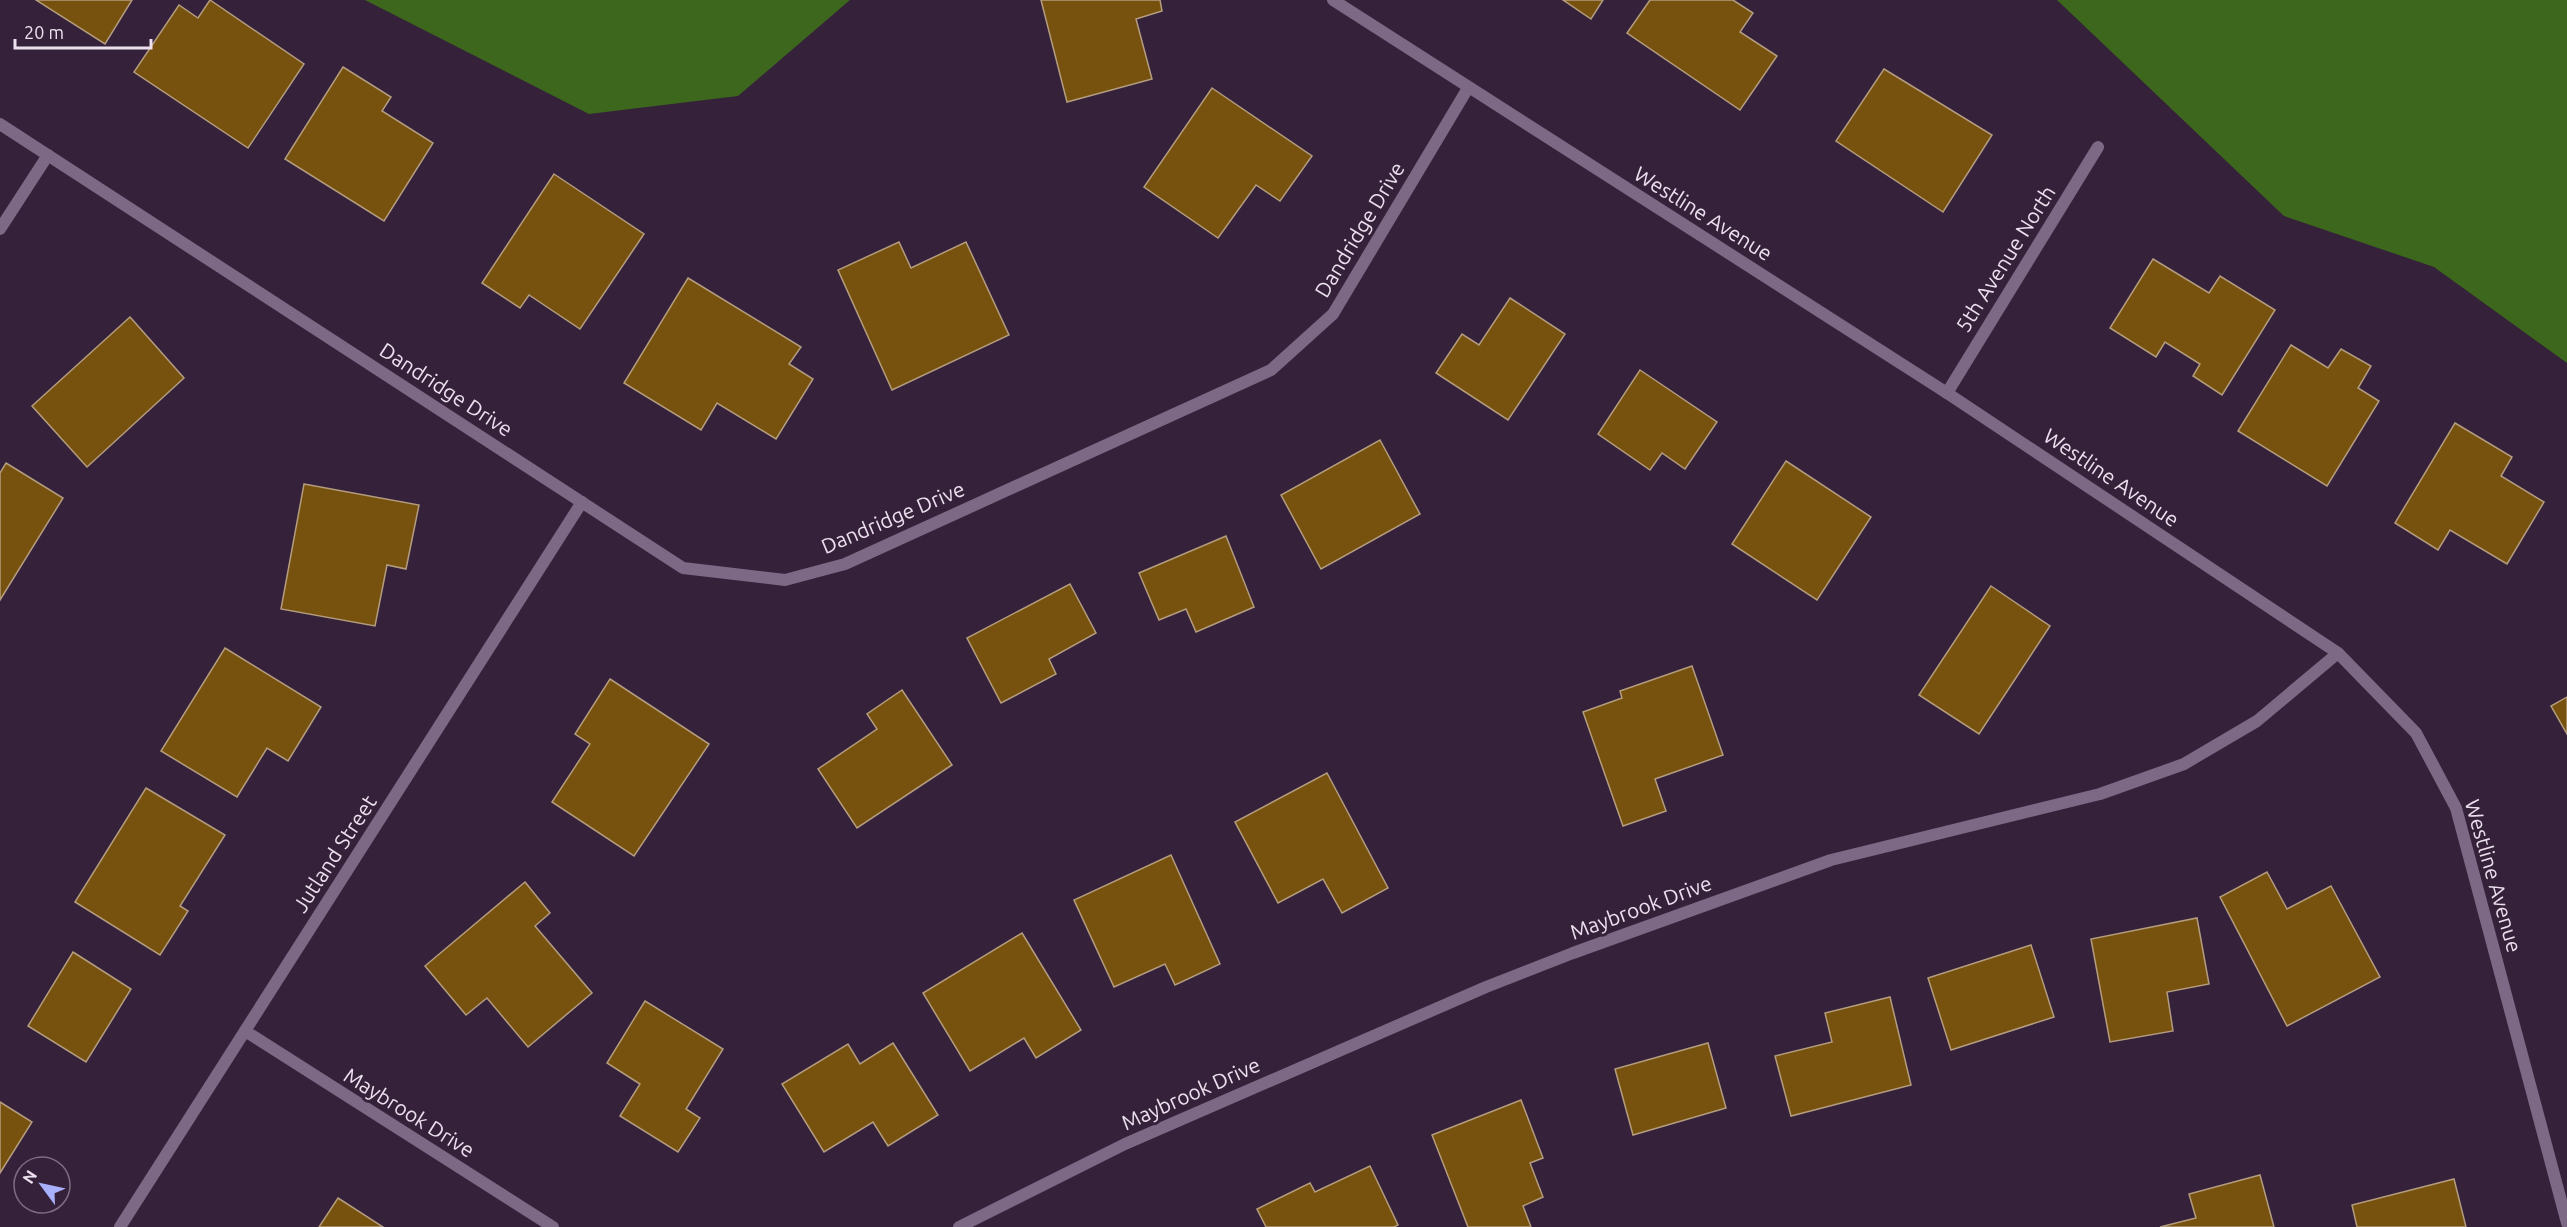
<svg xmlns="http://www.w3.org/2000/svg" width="2567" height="1227" font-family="Ubuntu,sans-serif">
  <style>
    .forest { fill: #3c671c }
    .building { fill: #77510e; stroke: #b49d7f; stroke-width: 1.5 }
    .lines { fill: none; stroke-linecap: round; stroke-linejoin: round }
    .street { stroke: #7d6885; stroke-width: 12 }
    .labels { text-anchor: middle; stroke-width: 6; stroke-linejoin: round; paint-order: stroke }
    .street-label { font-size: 21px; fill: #ece0ef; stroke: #35223a }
  </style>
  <rect width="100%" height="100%" fill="#35223a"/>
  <!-- forest -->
  <g class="forest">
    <polygon points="365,0 850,0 738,96 589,114"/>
    <polygon points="2057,0 2567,0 2567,363 2434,267 2284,216"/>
  </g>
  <!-- building -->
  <g class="building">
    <polygon points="36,0 132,0 105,44"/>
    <polygon points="210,0 304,64 248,148 134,72 179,5 198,18"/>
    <polygon points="1041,0 1160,0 1162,11 1136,19 1152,79 1067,102"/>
    <polygon points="1563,0 1603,0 1591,19"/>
    <polygon points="1650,0 1733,0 1753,13 1740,32 1777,56 1740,110 1627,33"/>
    <polygon points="343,67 391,97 382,111 433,143 384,221 285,159"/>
    <polygon points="1884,69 1992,135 1943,212 1836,141"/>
    <polygon points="1212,88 1312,156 1280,201 1256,185 1218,238 1144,187"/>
    <polygon points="554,174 644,234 580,329 529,295 520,308 482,283"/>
    <polygon points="899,242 911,268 966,242 1009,335 892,390 838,270"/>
    <polygon points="2153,259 2209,293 2220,276 2275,310 2222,395 2193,376 2200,364 2165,342 2156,357 2110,328"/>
    <polygon points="688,278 801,347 789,364 813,379 776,439 717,403 701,430 624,383"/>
    <polygon points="1510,298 1565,334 1508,420 1436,373 1462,334 1479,345"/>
    <polygon points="130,317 184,378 87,467 32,406"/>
    <polygon points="2291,345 2328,368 2341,349 2371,366 2358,388 2379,401 2327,486 2238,431"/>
    <polygon points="1640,370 1717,422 1685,469 1662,453 1650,470 1598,434"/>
    <polygon points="2455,423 2512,457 2501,476 2544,502 2507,564 2450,530 2438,550 2395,523"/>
    <polygon points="1380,440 1420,514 1321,569 1281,495"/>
    <polygon points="1786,461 1871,517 1817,600 1732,544"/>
    <polygon points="6,463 63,498 0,600 0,473"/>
    <polygon points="304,484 419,505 406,569 387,565 375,626 281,609"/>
    <polygon points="1226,536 1254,607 1196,632 1186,609 1159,620 1139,573"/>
    <polygon points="1070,584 1096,633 1049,659 1056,674 1001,703 967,638"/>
    <polygon points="1991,586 2050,626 1979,734 1919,695"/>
    <polygon points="225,648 321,707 288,761 267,748 237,797 161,751"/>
    <polygon points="1692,666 1723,755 1655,779 1666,811 1623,826 1583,712 1622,698 1620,691"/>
    <polygon points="610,679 709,744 634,856 552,802 590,744 575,734"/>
    <polygon points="902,690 952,765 857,828 818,769 877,729 867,714"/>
    <polygon points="2567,697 2567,734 2551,706"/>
    <polygon points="1327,773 1388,888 1342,913 1323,879 1278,903 1235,822"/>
    <polygon points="146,788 225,835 180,906 188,911 160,955 75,902"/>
    <polygon points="1171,855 1220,964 1175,985 1165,964 1114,987 1074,900"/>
    <polygon points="2267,872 2287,909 2331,886 2380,977 2287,1026 2220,897"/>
    <polygon points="525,882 550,913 535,926 592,993 528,1047 487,998 466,1015 425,966"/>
    <polygon points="2197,918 2209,984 2167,992 2173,1031 2110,1042 2091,939"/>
    <polygon points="1022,933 1081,1030 1036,1058 1024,1038 970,1071 923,993"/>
    <polygon points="2031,945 2054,1017 1951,1050 1928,978"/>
    <polygon points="73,952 131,989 86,1062 28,1026"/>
    <polygon points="1890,997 1911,1085 1791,1116 1775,1056 1832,1042 1825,1013"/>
    <polygon points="645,1001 723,1049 686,1109 700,1118 678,1152 620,1116 640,1084 607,1063"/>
    <polygon points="893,1043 938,1115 888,1146 873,1122 824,1152 782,1084 848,1044 860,1064"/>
    <polygon points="1708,1043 1726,1108 1633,1135 1615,1069"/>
    <polygon points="1521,1100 1543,1158 1530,1163 1543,1197 1523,1206 1531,1227 1468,1227 1432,1135"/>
    <polygon points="0,1102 32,1122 0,1173"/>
    <polygon points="1370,1166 1398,1225 1394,1227 1266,1227 1257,1209 1310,1183 1315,1192"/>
    <polygon points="2260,1175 2274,1227 2160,1227 2196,1218 2189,1194"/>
    <polygon points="2454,1179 2466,1227 2357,1227 2352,1205"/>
    <polygon points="338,1198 383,1227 319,1227"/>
  </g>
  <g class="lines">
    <!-- street -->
    <g class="street">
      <polyline points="1333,0 1947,393 2338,653 2416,733 2456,808 2567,1223"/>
      <polyline points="0,124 683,568 785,580 845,564 1271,370 1333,314 1468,88"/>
      <polyline points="0,229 48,155"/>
      <polyline points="1947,393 2098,147"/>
      <polyline points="245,1031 553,1227"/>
      <polyline points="120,1227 582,502"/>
      <polyline points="959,1227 1125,1144 1486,987 1573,953 1831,860 2100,794 2184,764 2257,721 2338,653"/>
    </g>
  </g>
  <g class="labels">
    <!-- street labels -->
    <g class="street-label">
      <text transform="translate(1703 214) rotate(32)" y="7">Westline Avenue</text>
      <text transform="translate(1360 230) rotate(-59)" y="7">Dandridge Drive</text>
      <text transform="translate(2006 259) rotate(-58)" y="7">5th Avenue North</text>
      <text transform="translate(446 390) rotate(33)" y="7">Dandridge Drive</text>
      <text transform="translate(2111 478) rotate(34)" y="7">Westline Avenue</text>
      <text transform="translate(893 518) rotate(-23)" y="7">Dandridge Drive</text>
      <text transform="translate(335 854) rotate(-57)" y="7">Jutland Street</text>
      <text transform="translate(2493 876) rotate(74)" y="7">Westline Avenue</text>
      <text transform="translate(1641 908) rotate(-20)" y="7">Maybrook Drive</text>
      <text transform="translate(1191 1094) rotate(-24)" y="7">Maybrook Drive</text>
      <text transform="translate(409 1113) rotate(32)" y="7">Maybrook Drive</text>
    </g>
  </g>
  <!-- north arrow -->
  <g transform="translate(42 1185) rotate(303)"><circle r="28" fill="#35223a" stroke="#7e6e82" stroke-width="1.5"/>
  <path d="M0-4.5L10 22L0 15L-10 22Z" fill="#a9b0fc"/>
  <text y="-9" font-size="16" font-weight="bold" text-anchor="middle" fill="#ece0ef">N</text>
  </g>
  <!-- scale -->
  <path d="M15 39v9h136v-9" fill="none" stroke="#ece0ef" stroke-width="3"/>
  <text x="24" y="39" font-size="18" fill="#ece0ef" stroke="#35223a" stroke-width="4.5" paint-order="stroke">20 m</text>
</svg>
